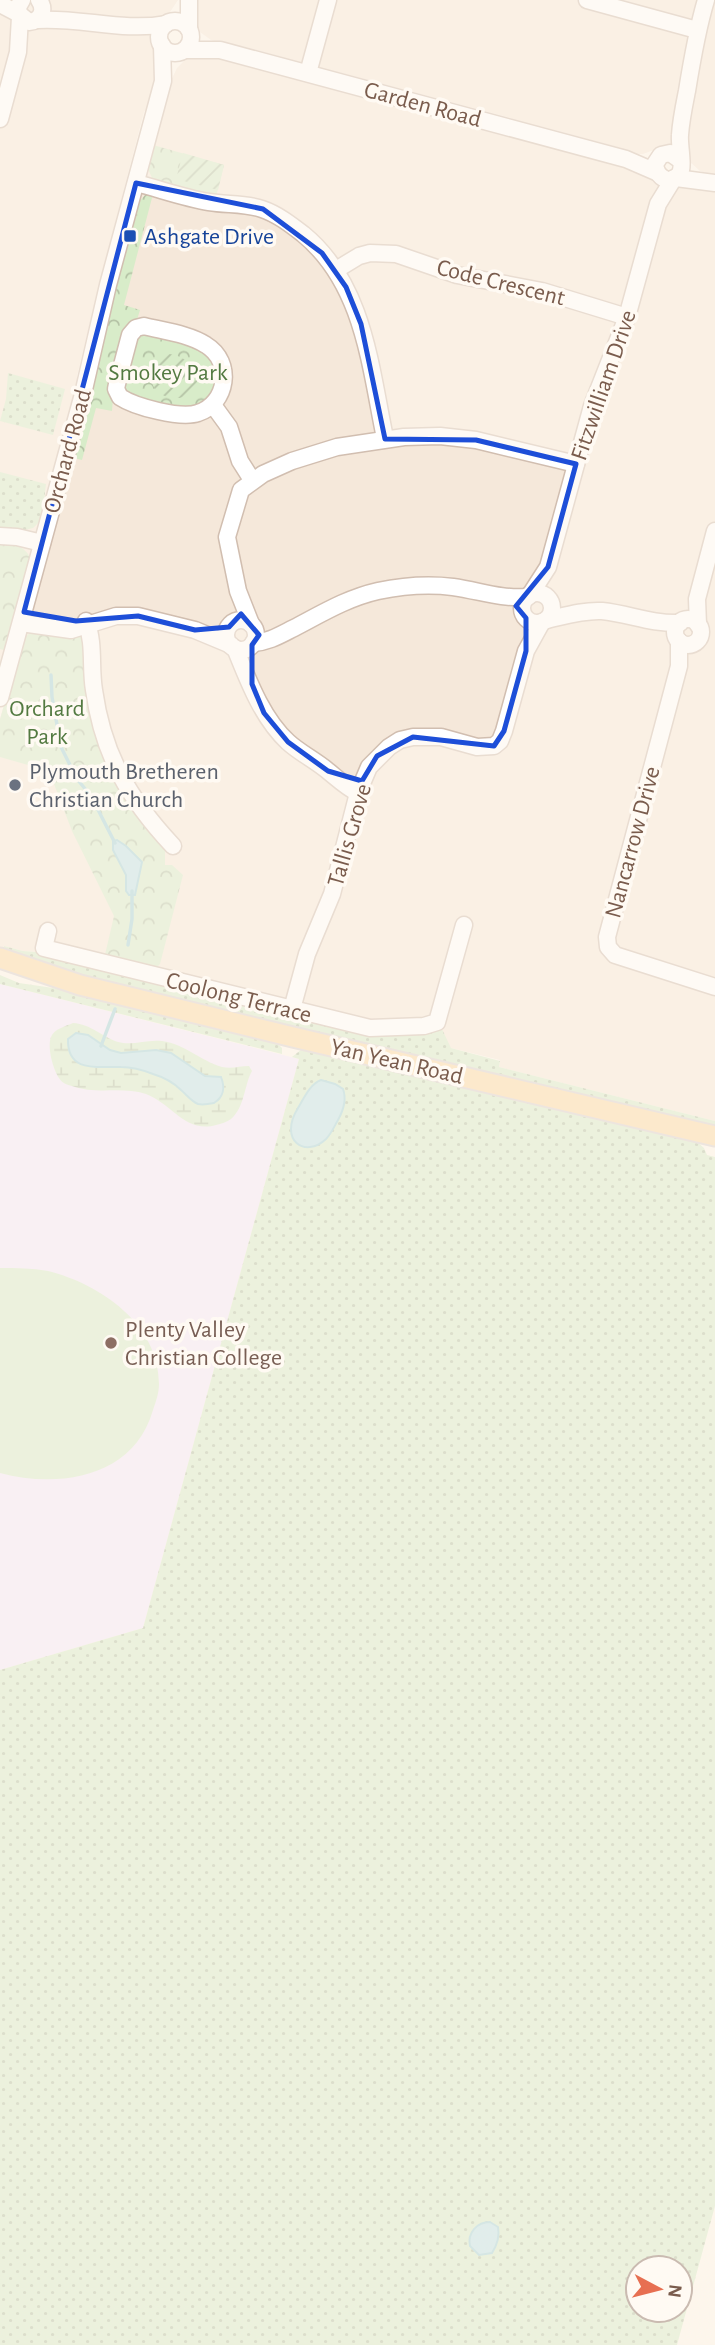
<svg xmlns="http://www.w3.org/2000/svg" width="715" height="2345" font-family="'Alegreya Sans',sans-serif">
  <style>
    .residential { fill: #f5e8da }
    .education { fill: #f3e8fa }
    .grass { fill: url(#grass-dots); fill-rule: evenodd }
    .wetland { fill: url(#wetland-marsh) }
    .park { fill: url(#park-crowns) }
    .garden { fill: url(#garden-furrows) }
    .pitch { fill: #d8ecc9 }
    .water { fill: #bfe3e8; stroke: #a5d3da; stroke-width: 2 }
    .lines { fill: none; stroke-linecap: round; stroke-linejoin: round }
    .stream { stroke: #a5d3da; stroke-width: 3.5 }
    .minor-casing { stroke: #d1beb0; stroke-width: 19 }
    .major-casing { stroke: #dad1cd; stroke-width: 23 }
    .minor { stroke: #fff; stroke-width: 16 }
    .major { stroke: #fbd9a5; stroke-width: 19 }
    .marked { fill: none; stroke: #1d4ed8; stroke-width: 5; stroke-linejoin: round }
    .transit-dot { fill: #1a4fb4; stroke: #fffaf3; stroke-width: 2.5 }
    .worship-dot { fill: #6b7280; stroke: #fffaf3; stroke-width: 2.5 }
    .education-dot { fill: #8d6e63; stroke: #fffaf3; stroke-width: 2.5 }
    .labels { text-anchor: middle; stroke-width: 7; stroke-linejoin: round; paint-order: stroke }
    .street-label { font-size: 24px; fill: #7a5c4d; stroke: #fffaf3 }
    .transit-label { font-size: 24px; fill: #164399; stroke: #fffaf3; text-anchor: start }
    .park-label { font-size: 24px; fill: #537a41; stroke: #fffaf3 }
    .worship-label { font-size: 24px; fill: #5b616d; stroke: #fffaf3; text-anchor: start }
    .education-label { font-size: 24px; fill: #785e54; stroke: #fffaf3; text-anchor: start }
  </style>
  <defs>
    <pattern id="grass-dots" width="8" height="8" patternUnits="userSpaceOnUse" patternTransform="scale(1.75)"><rect width="8" height="8" fill="#d8ecc9"/><path d="M2 2h.1M6 6h.1" fill="none" stroke="#b4c2a5" stroke-width="1.8" stroke-linecap="round"/></pattern>
    <pattern id="wetland-marsh" width="20" height="14" patternUnits="userSpaceOnUse" patternTransform="scale(1.75)"><rect width="20" height="14" fill="#d8ecc9"/><path d="M1 5h8M5 5V1M11 12h8M15 12V8" fill="none" stroke="#b4c2a5"/></pattern>
    <pattern id="park-crowns" width="20" height="18" patternUnits="userSpaceOnUse" patternTransform="scale(1.75)"><rect width="20" height="18" fill="#d8ecc9"/><path d="M2 6a3 3 0 1 1 6 0M12 15a3 3 0 1 1 6 0" fill="none" stroke="#b4c2a5"/></pattern>
    <pattern id="garden-furrows" width="10" height="10" patternUnits="userSpaceOnUse" patternTransform="scale(1.75)"><rect width="10" height="10" fill="#d8ecc9"/><path d="M-1 1l2-2M0 10L10 0M9 11l2-2" fill="none" stroke="#b4c2a5"/></pattern>
  </defs>
  <rect width="100%" height="100%" fill="#fdf6ec"/>
  <!-- residential -->
  <g class="residential">
    <polygon points="0,0 178,0 170,12 160,22 154,32 158,57 154,98 144,112 100,281 77,376 79,384 51,480 30,571 0,675"/>
    <polygon points="193,0 715,0 715,175 711,175 700,171 689,161 664,146 643,154 631,154 621,148 540,126 533,128 516,123 511,118 338,72 329,73 290,62 282,57 242,46 230,46 211,40 200,32 194,22"/>
    <polygon points="216,56 509,136 530,138 534,143 648,174 653,182 673,188 679,184 715,191 715,1121 499,1067 500,1060 451,1048 364,1032 36,952 23,951 4,946 0,954 0,719 37,590 168,87 177,68 188,57"/>
  </g>
  <!-- education -->
  <polygon class="education" points="0,984 299,1059 143,1628 0,1670"/>
  <!-- grass -->
  <g class="grass">
    <polygon points="8,373 65,389 53,435 0,421 6,399"/>
    <path d="M0 472 46 484C43 500 48 516 33 528L25 530 0 528Z"/>
    <polygon points="4,946 23,951 36,952 296,1015 441,1027 451,1048 500,1061 499,1067 715,1121 715,1126 307,1029 200,1007 2,954"/>
    <polygon points="0,975 19,983 81,992 277,1043 282,1048 282,1054 0,984"/>
    <path d="M302 1049 694 1139 704 1148 707 1155 715 1157V2206L677 2345H0V1670L143 1628 299 1059 292 1057ZM638 2268H680V2310H638Z"/>
  </g>
  <!-- wetland -->
  <path class="wetland" d="M73 1023C91 1024 102 1037 118 1042 133 1046 147 1039 162 1041 185 1044 201 1061 222 1067 232 1069 240 1066 249 1066L252 1071C244 1085 245 1107 231 1119 227 1122 221 1124 216 1125 186 1134 171 1103 146 1094 122 1086 96 1095 72 1086 67 1085 62 1083 59 1078 53 1069 47 1047 51 1037 54 1029 66 1026 73 1023Z"/>
  <!-- park -->
  <g class="park">
    <polygon points="153,145 224,165 216,197 153,180 148,169"/>
    <polygon points="153,194 124,305 140,310 113,398 112,411 96,408 82,460 70,457 137,204 145,195"/>
    <polygon points="145,332 203,348 219,373 211,399 185,411 128,396 122,384 135,337"/>
    <path d="M0 543C14 544 27 546 31 561L7 651 0 649Z"/>
    <polygon points="32,631 78,635 83,638 89,693 165,848 165,865 172,865 183,875 160,964 153,971 104,959 114,916 72,831 49,771 0,757 0,719 23,639"/>
  </g>
  <!-- garden -->
  <g class="garden">
    <polygon points="183,153 224,165 218,190 176,179"/>
    <path d="M169 354C189 356 208 377 190 395 164 406 140 386 156 359Z"/>
  </g>
  <!-- pitch -->
  <path class="pitch" d="M0 1268C16 1268 32 1268 48 1271 100 1284 159 1324 159 1384 159 1393 156 1401 153 1410 134 1477 60 1489 0 1473Z"/>
  <!-- water -->
  <g class="water">
    <polygon points="117,840 126,846 142,862 135,895 129,895 126,891 126,875 113,850 113,841"/>
    <path d="M76 1033 88 1035 110 1050 121 1053 156 1050 171 1053 205 1076 221 1077C225 1087 224 1097 214 1103 209 1104 203 1105 198 1104 191 1101 187 1095 181 1090 173 1082 163 1077 153 1074 143 1070 132 1067 121 1067 99 1066 67 1074 68 1039Z"/>
    <path d="M321 1080 335 1084 343 1089C347 1100 343 1111 338 1120 334 1127 331 1134 326 1139 305 1159 278 1140 298 1108 304 1098 310 1084 321 1080Z"/>
    <path d="M490 2222 498 2227C500 2237 497 2245 492 2253L479 2255 470 2246C467 2233 477 2222 490 2222Z"/>
  </g>
  <g class="lines">
    <!-- stream -->
    <g class="stream">
      <polyline points="51,675 52,697 61,747 77,779 91,796 115,843"/>
      <polyline points="128,945 132,919 132,891"/>
      <polyline points="101,1046 115,1009"/>
    </g>
    <!-- minor casing -->
    <g class="minor-casing">
      <g id="minor">
        <path d="M22 0 18 7 19 14 29 22C41 21 46 10 39 0"/>
        <polyline points="189,0 189,29"/>
        <polyline points="587,0 697,30"/>
        <polyline points="0,4 19,14"/>
        <path d="M37 20C80 17 123 32 166 24"/>
        <circle cx="175" cy="37" r="16"/>
        <polyline points="185,50 220,50 626,159 656,172"/>
        <polyline points="308,73 328,0"/>
        <polyline points="0,119 18,52 20,17"/>
        <path d="M680 160 670 153 661 155 655 164C656 177 672 188 680 173 684 166 679 144 680 135 681 120 684 106 687 91 692 60 697 30 706 0"/>
        <polyline points="676,178 715,183"/>
        <path d="M136 183C160 189 184 198 209 202 227 205 245 203 262 209 277 214 290 224 303 234 364 284 370 366 385 438"/>
        <polyline points="336,270 359,256 370,253 396,254 457,275 542,291 627,317"/>
        <path d="M144 326C164 331 189 334 206 345 234 362 227 404 198 413 181 419 135 407 120 397L116 389 117 384 130 335 136 328Z"/>
        <polyline points="213,405 229,427 240,461 252,480"/>
        <polyline points="0,536 17,537 42,543"/>
        <circle cx="537" cy="608" r="15"/>
        <polyline points="530,595 548,567 592,406 627,317 658,204 674,178"/>
        <circle cx="688" cy="632" r="13"/>
        <path d="M546 620C564 616 583 610 602 611 630 614 650 624 680 623"/>
        <circle cx="241" cy="635" r="15"/>
        <path d="M86 621C95 644 90 667 94 690 103 755 129 799 173 846"/>
        <polyline points="21,623 71,630 116,616 138,616 195,630 231,645"/>
        <polyline points="251,624 238,591 227,537 241,490 263,474 292,461 337,447 404,437 440,436 476,440 576,464"/>
        <polyline points="698,625 697,599 715,531"/>
        <polyline points="679,641 679,666 607,937 608,947 615,955 715,987"/>
        <path d="M253 643C269 642 280 635 294 628 321 614 347 598 378 591 402 586 428 584 453 587 481 591 499 599 528 597"/>
        <path d="M235 648C248 680 262 718 288 742 300 753 315 760 328 771 338 779 346 787 358 793"/>
        <polyline points="0,698 83,394 108,285 163,81 162,45"/>
        <polyline points="48,931 44,948 370,1028 424,1026 437,1022 464,925"/>
        <polyline points="292,1009 307,954 332,894 358,793 369,767 389,747 400,740 413,737 441,737 477,747 494,746 500,741 504,731 526,651 542,622"/>
      </g>
    </g>
    <!-- major casing -->
    <g class="major-casing">
      <polyline id="major" points="0,958 80,985 293,1037 715,1136"/>
    </g>
    <!-- minor -->
    <use href="#minor" class="minor"/>
    <!-- major -->
    <use href="#major" class="major"/>
  </g>
  <!-- marked area -->
  <path d="M0 0H715V2345H0ZM136 183 263 209 322 253 346 287 361 324 385 439 476 440 576 464 548 567 516 606 526 618V651L504 731 494 746 413 737 377 756 362 781 328 771 288 742 264 713 252 684V645L259 635 241 614 229 627 195 630 138 616 76 621 24 612Z" fill="#fdf6ec" fill-opacity=".55" fill-rule="evenodd"/>
  <path class="marked" d="M136 183 263 209 322 253 346 287 361 324 385 439 476 440 576 464 548 567 516 606 526 618V651L504 731 494 746 413 737 377 756 362 781 328 771 288 742 264 713 252 684V645L259 635 241 614 229 627 195 630 138 616 76 621 24 612Z"/>
  <!-- markers -->
  <rect class="transit-dot" x="123" y="229" width="14" height="14" rx="3.5"/>
  <circle class="worship-dot" cx="15" cy="785" r="7"/>
  <circle class="education-dot" cx="111" cy="1343" r="7"/>
  <g class="labels">
    <!-- street labels -->
    <g class="street-label">
      <text transform="translate(423 104) rotate(15)" y="8">Garden Road</text>
      <text transform="translate(501 282) rotate(14)" y="8">Code Crescent</text>
      <text transform="translate(603 385) rotate(-71)" y="8">Fitzwilliam Drive</text>
      <text transform="translate(67 451) rotate(-75)" y="8">Orchard Road</text>
      <text transform="translate(349 835) rotate(-74)" y="8">Tallis Grove</text>
      <text transform="translate(632 842) rotate(-75)" y="8">Nancarrow Drive</text>
      <text transform="translate(239 997) rotate(14)" y="8">Coolong Terrace</text>
      <text transform="translate(397 1061) rotate(13)" y="8">Yan Yean Road</text>
    </g>
    <!-- transit labels -->
    <g class="transit-label">
      <text x="144" y="244">Ashgate Drive</text>
    </g>
    <!-- park labels -->
    <g class="park-label">
      <text x="168" y="380">Smokey Park</text>
      <text x="47" y="716">Orchard<tspan x="47" dy="28">Park</tspan></text>
    </g>
    <!-- worship labels -->
    <g class="worship-label">
      <text x="29" y="779">Plymouth Bretheren<tspan x="29" dy="28">Christian Church</tspan></text>
    </g>
    <!-- education labels -->
    <g class="education-label">
      <text x="125" y="1337">Plenty Valley<tspan x="125" dy="28">Christian College</tspan></text>
    </g>
  </g>
  <!-- north arrow -->
  <g transform="translate(659 2289) rotate(97)"><circle r="33" fill="#fffaf3" stroke="#cabbb1" stroke-width="2"/>
  <path d="M0-5L12 26L0 18L-12 26Z" fill="#e76f51"/>
  <text y="-10" font-size="19" font-weight="bold" text-anchor="middle" fill="#7a5c4d">N</text>
  </g>
</svg>
